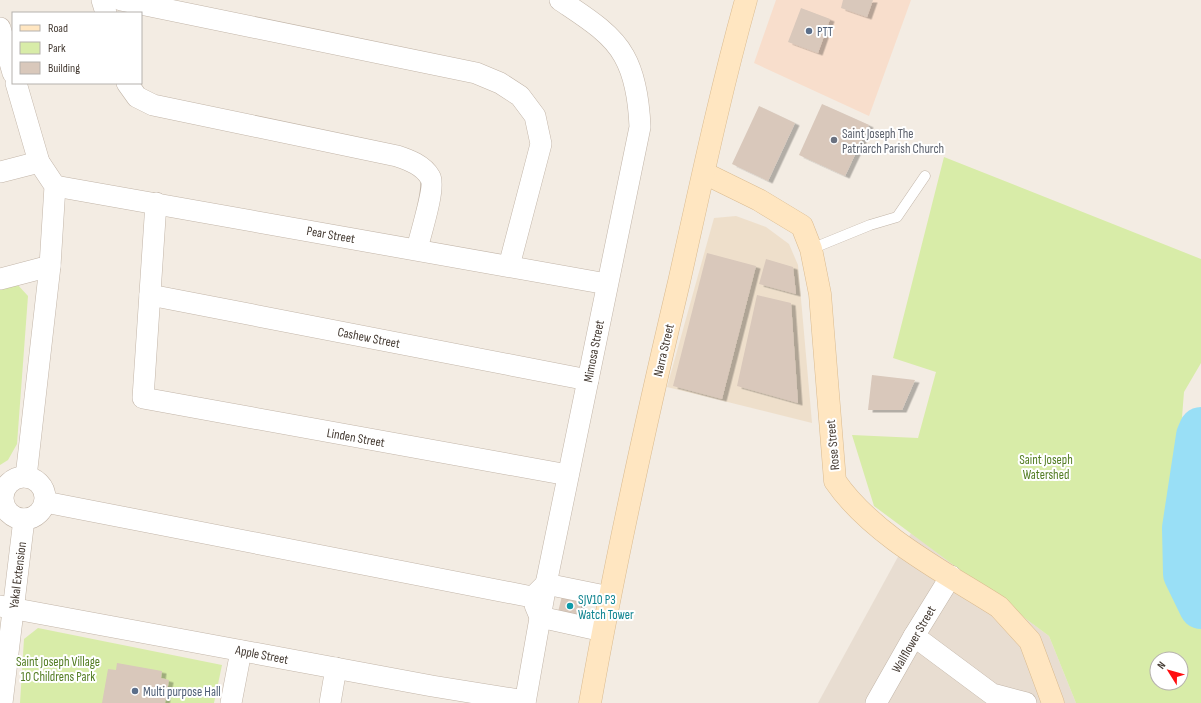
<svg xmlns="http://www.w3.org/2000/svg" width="1201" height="703" font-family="'Sofia Sans Condensed',sans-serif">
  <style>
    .residential { fill: #e8ddd1 }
    .commercial { fill: #f8decc }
    .education { fill: #eedfcb }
    .green { fill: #d8eca8; fill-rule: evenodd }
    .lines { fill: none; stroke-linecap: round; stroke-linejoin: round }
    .river { stroke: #99dff6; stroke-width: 44 }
    .building { fill: #d9c8bb; filter: url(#shadow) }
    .lane-casing { stroke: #c2b5a8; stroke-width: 11 }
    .street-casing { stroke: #c2b5a8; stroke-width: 22 }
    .secondary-casing { stroke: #dabb90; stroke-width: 23 }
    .lane { stroke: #fff; stroke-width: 10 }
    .street { stroke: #fff; stroke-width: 21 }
    .secondary { stroke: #ffe6c1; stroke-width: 22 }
    .service-dot { fill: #5c6f8a; stroke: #fff; stroke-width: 1.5 }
    .worship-dot { fill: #6b7280; stroke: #fff; stroke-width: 1.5 }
    .culture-dot { fill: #0f9aa8; stroke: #fff; stroke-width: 1.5 }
    .labels { text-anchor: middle; stroke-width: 4; stroke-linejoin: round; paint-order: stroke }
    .service-label { font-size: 13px; fill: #4e5e75; stroke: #fff; text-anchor: start }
    .worship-label { font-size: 13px; fill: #5b616d; stroke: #fff; text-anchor: start }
    .street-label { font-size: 13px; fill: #453b33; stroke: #fff }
    .park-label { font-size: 13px; fill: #527c22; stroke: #fff }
    .culture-label { font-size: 13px; fill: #0d838f; stroke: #fff; text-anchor: start }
  </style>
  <defs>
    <filter id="shadow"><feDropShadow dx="4.5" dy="2.5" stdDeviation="0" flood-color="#0004"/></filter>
  </defs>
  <rect width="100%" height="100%" fill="#f3ece3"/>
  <!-- residential -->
  <polygon class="residential" points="911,533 1049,636 1076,703 818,703"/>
  <!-- commercial -->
  <polygon class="commercial" points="776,0 911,0 869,116 754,63"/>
  <!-- education -->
  <polygon class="education" points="736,216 766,227 789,244 798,265 812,423 667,387 714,218"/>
  <!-- green -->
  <g class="green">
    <path d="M944 157 1201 259V363L1184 392 1170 568 1201 624V703H1076L1049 636 874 506 852 435 918 438 936 372 893 358ZM1157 659H1181V683H1157Z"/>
    <polygon points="16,283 28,296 17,444 8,460 0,465 0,288"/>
    <polygon points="38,628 222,665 214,703 20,703 24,639"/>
  </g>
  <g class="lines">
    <!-- river -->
    <polyline class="river" points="1201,429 1198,436 1184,528 1185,574 1201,607"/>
  </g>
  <!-- building -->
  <g class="building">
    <polygon points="843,0 873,0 867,17 841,8"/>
    <polygon points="801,8 830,19 818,53 788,42"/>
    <polygon points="822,104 869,125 845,176 799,155"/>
    <polygon points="759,106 795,123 768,181 732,164"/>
    <polygon points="707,253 756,266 722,399 673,386"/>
    <polygon points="766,259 793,267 796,294 759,284"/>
    <polygon points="757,295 791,303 798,403 737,386"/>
    <polygon points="872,375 915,380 902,410 868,410"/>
    <polygon points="562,596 582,600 579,616 558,612"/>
    <polygon points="117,663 162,671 161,678 169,680 165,703 102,703 108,669 116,670"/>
  </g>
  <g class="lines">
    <!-- lane casing -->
    <g class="lane-casing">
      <polyline id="lane" points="811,249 870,225 897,217 925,176"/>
    </g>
    <!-- street casing -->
    <g class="street-casing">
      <g id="street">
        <polyline points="102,0 106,13"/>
        <polyline points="121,0 476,73 500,83 520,96 535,116 541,144 509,266"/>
        <polyline points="0,28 13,73"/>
        <polyline points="16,83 39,162 55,186 50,266 26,477"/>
        <path d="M127 83 137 97 153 105 397 156C409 160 423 165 430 177 436 186 420 236 417 249"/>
        <polyline points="0,172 39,162"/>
        <polyline points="55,186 607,284"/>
        <polyline points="156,203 143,398 568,475"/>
        <polyline points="0,279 50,266"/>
        <polyline points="150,295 588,380"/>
        <circle cx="24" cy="498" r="21"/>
        <polyline points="45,502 532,597"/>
        <polyline points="536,594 546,584 610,597"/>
        <polyline points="535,605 540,617 603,631"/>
        <polyline points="0,606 432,686 525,701"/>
        <polyline points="914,636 992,694 1026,703"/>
        <polyline points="2,703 24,519"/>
        <polyline points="231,703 241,651"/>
        <polyline points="330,703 336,668"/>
        <path d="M525 703 546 584 640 127C639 103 636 77 624 56 611 32 582 15 560 0"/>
        <polyline points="876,703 914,636 951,576"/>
      </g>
    </g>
    <!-- secondary casing -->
    <g class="secondary-casing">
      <g id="secondary">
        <path d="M704 173 759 200 802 226 811 249 820 294 835 481C872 535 944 572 999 607L1030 641 1053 703"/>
        <path d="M590 703C615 562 646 421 679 282 700 188 720 93 746 0"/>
      </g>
    </g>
    <!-- lane -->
    <use href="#lane" class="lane"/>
    <!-- street -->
    <use href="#street" class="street"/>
    <!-- secondary -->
    <use href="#secondary" class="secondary"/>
  </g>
  <!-- markers -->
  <g class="service-dot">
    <circle cx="809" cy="31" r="4"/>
    <circle cx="135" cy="691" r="4"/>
  </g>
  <circle class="worship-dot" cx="834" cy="140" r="4"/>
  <circle class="culture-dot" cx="570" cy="606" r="4"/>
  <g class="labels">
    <!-- service labels -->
    <g class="service-label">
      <text x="817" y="36">PTT</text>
      <text x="143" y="696">Multi purpose Hall</text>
    </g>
    <!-- worship labels -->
    <g class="worship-label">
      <text x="842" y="138">Saint Joseph The<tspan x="842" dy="15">Patriarch Parish Church</tspan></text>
    </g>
    <!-- street labels -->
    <g class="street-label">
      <text transform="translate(331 234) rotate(10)" y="5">Pear Street</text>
      <text transform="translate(369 337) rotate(11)" y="5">Cashew Street</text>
      <text transform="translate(663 350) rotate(-77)" y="5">Narra Street</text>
      <text transform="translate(593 351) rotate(-79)" y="5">Mimosa Street</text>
      <text transform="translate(356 437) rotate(10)" y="5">Linden Street</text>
      <text transform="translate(832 445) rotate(-95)" y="5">Rose Street</text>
      <text transform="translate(17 575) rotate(-83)" y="5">Yakal Extension</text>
      <text transform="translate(913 639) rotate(-60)" y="5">Wallflower Street</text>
      <text transform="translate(262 654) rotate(11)" y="5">Apple Street</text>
    </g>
    <!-- park labels -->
    <g class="park-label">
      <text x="1046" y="464">Saint Joseph<tspan x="1046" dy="15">Watershed</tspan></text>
      <text x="58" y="666">Saint Joseph Village<tspan x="58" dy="15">10 Childrens Park</tspan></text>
    </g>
    <!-- culture labels -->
    <g class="culture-label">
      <text x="578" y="604">SJV10 P3<tspan x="578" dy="15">Watch Tower</tspan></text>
    </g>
  </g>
  <!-- legend -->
  <rect x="12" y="12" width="130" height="72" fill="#ffffff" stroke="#b5b1ad"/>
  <rect x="20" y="25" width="20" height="6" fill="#ffe6c1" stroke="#b5b1ad"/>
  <text x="48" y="32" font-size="12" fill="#453b33">Road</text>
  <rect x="20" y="42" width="20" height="12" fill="#d8eca8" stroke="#b5b1ad"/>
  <text x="48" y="52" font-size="12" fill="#453b33">Park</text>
  <rect x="20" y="62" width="20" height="12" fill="#d9c8bb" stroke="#b5b1ad"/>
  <text x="48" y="72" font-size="12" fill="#453b33">Building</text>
  <!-- north arrow -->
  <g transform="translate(1169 671) rotate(307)"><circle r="19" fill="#ffffff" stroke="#b5b1ad"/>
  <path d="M0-3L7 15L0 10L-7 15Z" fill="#ff0e10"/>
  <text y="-6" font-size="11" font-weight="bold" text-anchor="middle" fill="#453b33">N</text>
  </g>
</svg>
